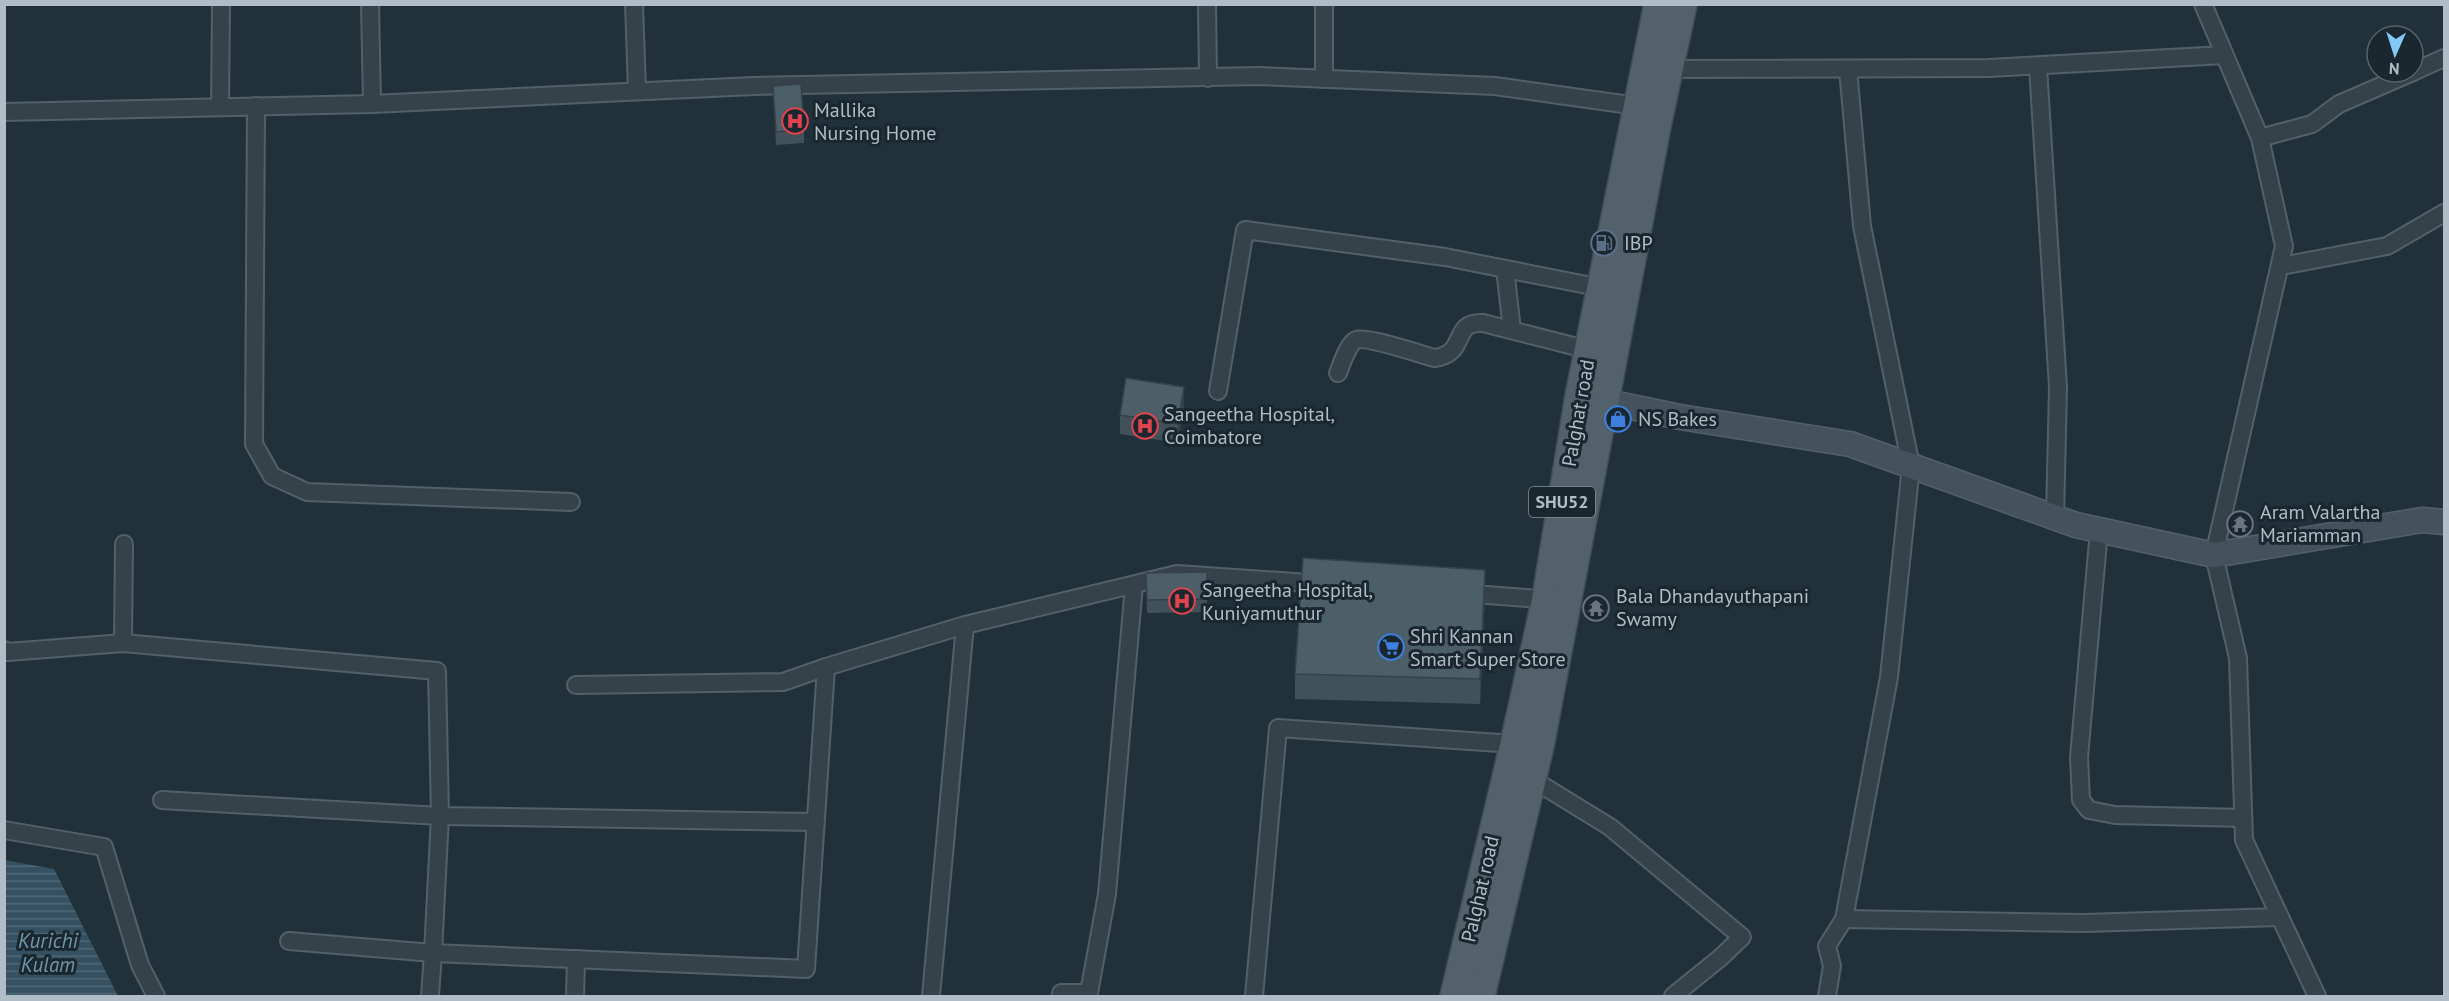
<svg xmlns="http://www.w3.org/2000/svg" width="2449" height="1001" font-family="'PT Sans',sans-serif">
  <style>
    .water { fill: url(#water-rules) }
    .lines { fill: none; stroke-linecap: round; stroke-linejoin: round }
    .street-casing { stroke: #536068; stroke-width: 20 }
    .secondary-casing { stroke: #536068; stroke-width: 27 }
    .primary-casing { stroke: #414e56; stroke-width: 30 }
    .street { stroke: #35424a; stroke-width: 16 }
    .secondary { stroke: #43525d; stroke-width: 24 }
    .primary { stroke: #53626a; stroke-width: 27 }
    .wall { fill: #415159 }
    .shaded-wall { fill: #354249 }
    .building { fill: #4c5e68; stroke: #354249; stroke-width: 1.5 }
    .labels { text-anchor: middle; stroke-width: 6; stroke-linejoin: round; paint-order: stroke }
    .shield { fill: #1a272f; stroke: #839099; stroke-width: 1.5 }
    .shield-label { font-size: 18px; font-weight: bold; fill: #b0bdc6 }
    .poi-label { font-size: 20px; fill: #b0bdc6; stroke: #1a272f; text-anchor: start }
    .street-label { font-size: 20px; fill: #b0bdc6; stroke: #1a272f }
    .water-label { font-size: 21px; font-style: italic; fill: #7096aa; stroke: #1a272f }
  </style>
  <defs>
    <pattern id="water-rules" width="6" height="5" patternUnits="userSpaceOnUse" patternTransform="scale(1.5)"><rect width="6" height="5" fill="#355161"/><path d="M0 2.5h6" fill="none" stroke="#506876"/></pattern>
  </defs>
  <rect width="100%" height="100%" fill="#21313a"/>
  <!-- water -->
  <polygon class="water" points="4,860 54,869 118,996 5,996"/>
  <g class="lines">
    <!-- street casing -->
    <g class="street-casing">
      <g id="street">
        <polyline points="370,4 372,104 754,86 1260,76 1495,86 1644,107"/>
        <polyline points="634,4 637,91"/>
        <polyline points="1207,4 1208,78"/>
        <polyline points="1324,4 1324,79"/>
        <polyline points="2203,4 2260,138 2284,246 2214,555 2238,658 2244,840 2317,996"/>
        <polyline points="2038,66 2058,387 2055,518"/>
        <polyline points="1661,69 1989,68 2224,55"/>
        <polyline points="1848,69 1862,226 1911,466 1889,677 1844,919 2084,923 2280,917"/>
        <polyline points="2413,72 2444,58"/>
        <polyline points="256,106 254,444 272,476 307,492 571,502"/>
        <polyline points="220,107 221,4"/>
        <polyline points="4,112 372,104"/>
        <polyline points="2260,138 2312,124 2339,104 2413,72"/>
        <polyline points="2281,266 2387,246 2444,213"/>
        <polyline points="1505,269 1512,330"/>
        <path d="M1338 373C1342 364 1347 345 1356 340 1366 336 1420 354 1434 358 1469 354 1450 321 1483 323L1589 350"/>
        <polyline points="1218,391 1245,230 1445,257 1602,288"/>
        <polyline points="2099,530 2079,757 2081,800 2089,810 2115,815 2243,818"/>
        <polyline points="1462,593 1553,600"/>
        <polyline points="123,643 124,544"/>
        <polyline points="4,650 8,652 123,643 437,671 440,816 433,953 806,969 826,667 965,625"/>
        <polyline points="576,685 783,682 826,667"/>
        <polyline points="1532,779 1610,827 1742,937 1720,958 1673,996"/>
        <polyline points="162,800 440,816 815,822"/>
        <polyline points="4,830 104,847 140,965 156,996"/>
        <polyline points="289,941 433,953 430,996"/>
        <polyline points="575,996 576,959"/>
        <polyline points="931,996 965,625 1177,574 1323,584"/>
        <polyline points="1061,996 1061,993 1089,993 1107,894 1134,585"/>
        <polyline points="1254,996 1278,728 1514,744"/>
        <polyline points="1827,996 1832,966 1827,946 1844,919"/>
      </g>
    </g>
    <!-- secondary casing -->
    <g class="secondary-casing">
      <polyline id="secondary" points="1588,398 1680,417 1850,444 2076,525 2214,555 2422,520 2444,522"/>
    </g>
    <!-- primary casing -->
    <g class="primary-casing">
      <g id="primary">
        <polyline points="1454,996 1514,744 1546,598 1579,396 1658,4"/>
        <polyline points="1481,996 1540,746 1657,126 1683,4"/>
      </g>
    </g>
    <!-- street -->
    <use href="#street" class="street"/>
    <!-- secondary -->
    <use href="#secondary" class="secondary"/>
    <!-- primary -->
    <use href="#primary" class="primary"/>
  </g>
  <!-- wall -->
  <g class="wall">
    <polygon points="773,86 804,130 804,143 776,145"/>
    <polygon points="1184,406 1178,443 1120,434 1120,415"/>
    <polygon points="1207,572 1207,612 1147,613 1146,573"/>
    <polygon points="1485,594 1480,704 1295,699 1295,674"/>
  </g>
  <!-- shaded-wall -->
  <g class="shaded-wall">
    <polygon points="1184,387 1184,406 1178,443 1178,424"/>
    <polygon points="1485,570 1485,594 1480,704 1480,679"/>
  </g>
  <!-- building -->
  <g class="building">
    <polygon points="801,84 804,130 776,132 773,86"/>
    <polygon points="1126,378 1184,387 1178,424 1120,415"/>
    <polygon points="1303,558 1485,570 1480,679 1295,674"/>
    <polygon points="1207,572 1207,599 1147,600 1146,573"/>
  </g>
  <!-- icons -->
  <defs>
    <g id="hospital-ring" transform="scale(1.35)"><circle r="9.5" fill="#1a272f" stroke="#e0444e" stroke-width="1.5"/><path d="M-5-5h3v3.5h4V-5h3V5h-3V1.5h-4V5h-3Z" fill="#e0444e"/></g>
    <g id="fuel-ring" transform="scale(1.35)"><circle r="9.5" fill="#1a272f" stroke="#5c6f8a" stroke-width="1.5"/><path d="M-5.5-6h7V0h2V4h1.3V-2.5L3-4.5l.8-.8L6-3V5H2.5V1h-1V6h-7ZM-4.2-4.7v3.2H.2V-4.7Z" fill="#5c6f8a"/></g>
    <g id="shop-ring" transform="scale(1.35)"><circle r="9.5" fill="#1a272f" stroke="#3f7fe0" stroke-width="1.5"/><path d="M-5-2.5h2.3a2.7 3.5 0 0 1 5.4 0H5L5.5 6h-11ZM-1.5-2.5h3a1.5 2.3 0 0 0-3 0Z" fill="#3f7fe0"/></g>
    <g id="temple-ring" transform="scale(1.35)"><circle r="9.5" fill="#1a272f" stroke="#6b7280" stroke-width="1.5"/><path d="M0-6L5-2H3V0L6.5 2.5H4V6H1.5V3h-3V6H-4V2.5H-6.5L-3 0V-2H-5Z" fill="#6b7280"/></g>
    <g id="supermarket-ring" transform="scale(1.35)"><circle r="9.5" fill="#1a272f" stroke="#3f7fe0" stroke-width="1.5"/><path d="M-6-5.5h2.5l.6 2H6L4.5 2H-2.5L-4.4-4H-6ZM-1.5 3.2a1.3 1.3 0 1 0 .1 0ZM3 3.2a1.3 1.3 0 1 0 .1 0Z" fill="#3f7fe0"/></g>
  </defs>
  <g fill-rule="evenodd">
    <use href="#hospital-ring" x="795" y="121"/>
    <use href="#fuel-ring" x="1604" y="243"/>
    <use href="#shop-ring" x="1618" y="419"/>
    <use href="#hospital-ring" x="1145" y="426"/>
    <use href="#temple-ring" x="2240" y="524"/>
    <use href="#hospital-ring" x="1182" y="601"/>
    <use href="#temple-ring" x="1596" y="608"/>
    <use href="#supermarket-ring" x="1391" y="647"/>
  </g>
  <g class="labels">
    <!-- shield labels -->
    <rect class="shield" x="1529" y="487" width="66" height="30" rx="4.5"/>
    <g class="shield-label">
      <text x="1562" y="508">SHU52</text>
    </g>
    <!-- poi labels -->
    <g class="poi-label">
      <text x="814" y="117">Mallika<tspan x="814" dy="23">Nursing Home</tspan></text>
      <text x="1624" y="250">IBP</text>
      <text x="1164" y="421">Sangeetha Hospital,<tspan x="1164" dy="23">Coimbatore</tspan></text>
      <text x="1638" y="426">NS Bakes</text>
      <text x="2260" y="519">Aram Valartha<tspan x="2260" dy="23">Mariamman</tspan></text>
      <text x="1202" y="597">Sangeetha Hospital,<tspan x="1202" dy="23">Kuniyamuthur</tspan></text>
      <text x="1616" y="603">Bala Dhandayuthapani<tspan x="1616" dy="23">Swamy</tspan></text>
      <text x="1410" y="643">Shri Kannan<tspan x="1410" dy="23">Smart Super Store</tspan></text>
    </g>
    <!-- street labels -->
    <g class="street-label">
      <text transform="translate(1578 413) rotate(-80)" y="7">Palghat road</text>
      <text transform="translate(1480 889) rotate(-77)" y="7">Palghat road</text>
    </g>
    <!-- water labels -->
    <g class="water-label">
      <text x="48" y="948">Kurichi<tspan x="48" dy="24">Kulam</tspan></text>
    </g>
  </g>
  <!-- border -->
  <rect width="2449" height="1001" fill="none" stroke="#b0bdc6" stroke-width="12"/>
  <!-- north arrow -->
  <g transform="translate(2395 54) rotate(183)"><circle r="28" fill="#1a272f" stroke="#56636b" stroke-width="1.5"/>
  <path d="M0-4.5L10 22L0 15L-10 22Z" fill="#82c9f8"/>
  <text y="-9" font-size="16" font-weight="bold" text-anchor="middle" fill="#b0bdc6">N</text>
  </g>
</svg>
